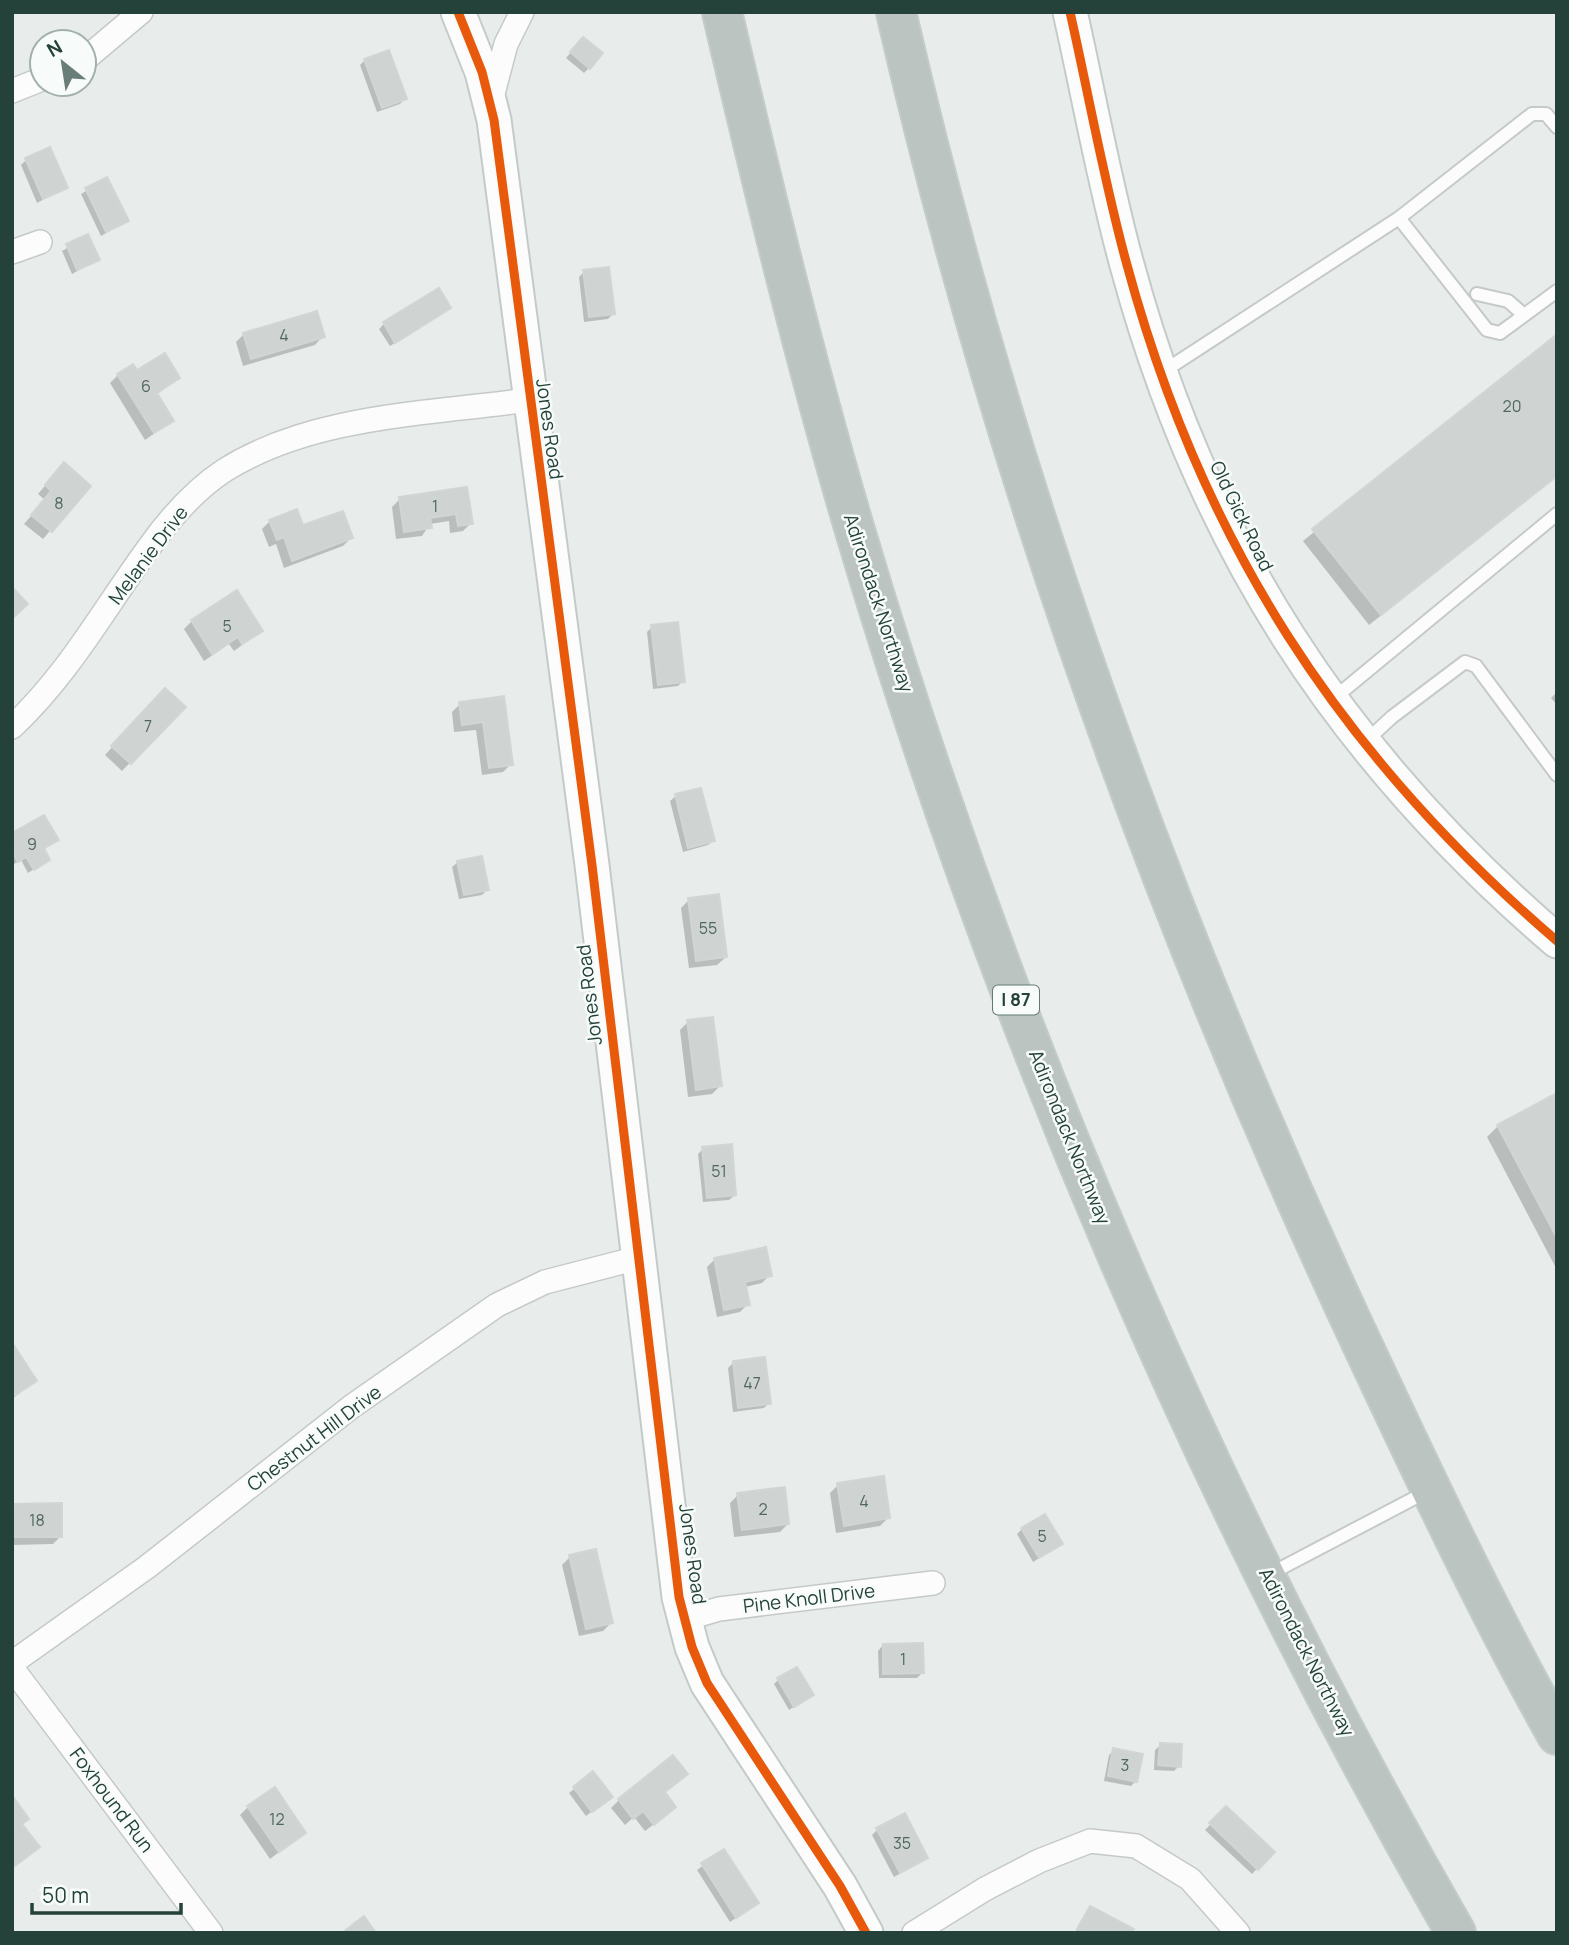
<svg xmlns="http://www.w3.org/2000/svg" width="1569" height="1945" font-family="Manrope,sans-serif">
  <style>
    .shadow { fill: #0003 }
    .building { fill: #cfd4d2; stroke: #d1d6d4; stroke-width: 2 }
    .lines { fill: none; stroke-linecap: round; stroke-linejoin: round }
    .lane-casing { stroke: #c5cac8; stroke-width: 16 }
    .street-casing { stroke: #c5cac8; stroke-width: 26 }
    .secondary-casing { stroke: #c3cbc8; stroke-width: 37 }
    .highway-casing { stroke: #c3ccc9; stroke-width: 42 }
    .lane { stroke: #fcfcfc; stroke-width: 12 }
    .street { stroke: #fcfcfc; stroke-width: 23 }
    .secondary { stroke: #fcfcfc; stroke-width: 33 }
    .highway { stroke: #bcc4c2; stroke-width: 38 }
    .cycleway-casing { stroke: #f7fbf9; stroke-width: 13 }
    .cycleway { stroke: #e8590c; stroke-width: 9 }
    .labels { text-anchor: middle; stroke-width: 5; stroke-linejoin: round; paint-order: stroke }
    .number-label { font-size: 16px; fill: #506761 }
    .shield { fill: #f7fbf9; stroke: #637a73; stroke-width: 2 }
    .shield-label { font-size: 18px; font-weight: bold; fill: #24423a }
    .street-label { font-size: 19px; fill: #24423a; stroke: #f7fbf9 }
  </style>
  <rect width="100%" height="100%" fill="#e8edeb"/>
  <!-- shadow -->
  <g class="shadow">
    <polygon points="578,44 589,68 584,73 566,58"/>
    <polygon points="365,60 405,99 400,104 377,112 360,65"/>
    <polygon points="26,160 66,187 37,203 21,165"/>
    <polygon points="107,179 127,221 101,236 81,194"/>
    <polygon points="87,236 98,260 72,274 62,251"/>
    <polygon points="584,272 613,314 608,319 584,322 579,277"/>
    <polygon points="449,308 390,346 379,329 384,324"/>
    <polygon points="244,334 323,336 315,345 243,366 236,342"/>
    <polygon points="1557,334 1557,476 1369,625 1303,541"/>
    <polygon points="136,373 178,378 156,395 172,421 145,440 110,383 118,375"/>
    <polygon points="56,473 89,486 43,539 24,524 45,500 38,494"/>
    <polygon points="466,489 471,523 463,531 450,533 449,521 430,524 422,536 396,539 392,507 400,499"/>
    <polygon points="270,521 302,528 351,538 343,546 284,568 276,544 269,547 262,529"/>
    <polygon points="192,621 261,631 234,651 229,644 204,661 184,629"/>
    <polygon points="652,627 683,681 678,686 653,689 647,632"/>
    <polygon points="1557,692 1557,705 1551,698"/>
    <polygon points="157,698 183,707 122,771 105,755"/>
    <polygon points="503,698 511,764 503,772 482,775 476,730 454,732 452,712 460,704"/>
    <polygon points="676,796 713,840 708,845 683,852 670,801"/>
    <polygon points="12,835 56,839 42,850 48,860 28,873 21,860 12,865"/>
    <polygon points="458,862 487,890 482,895 459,899 452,867"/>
    <polygon points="689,900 726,957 717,965 689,968 681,908"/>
    <polygon points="688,1022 720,1086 712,1094 688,1097 680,1030"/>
    <polygon points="1557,1097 1557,1270 1487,1137 1498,1126"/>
    <polygon points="703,1149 735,1195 729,1200 703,1202 698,1154"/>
    <polygon points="715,1259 770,1275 762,1283 745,1287 748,1304 740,1312 717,1317 707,1267"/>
    <polygon points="12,1347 35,1381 12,1399"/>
    <polygon points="733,1363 769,1403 764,1408 733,1412 728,1368"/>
    <polygon points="838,1485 888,1518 880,1526 836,1533 830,1493"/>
    <polygon points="738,1495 788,1524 780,1532 734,1537 730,1503"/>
    <polygon points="12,1506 61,1536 53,1544 12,1545"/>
    <polygon points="1022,1529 1061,1544 1033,1562 1017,1534"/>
    <polygon points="570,1557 611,1623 603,1631 579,1636 562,1565"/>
    <polygon points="883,1645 922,1673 917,1678 879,1678 878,1651"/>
    <polygon points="779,1679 812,1695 789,1710 774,1684"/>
    <polygon points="1161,1745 1179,1766 1174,1771 1154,1770 1155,1750"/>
    <polygon points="1114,1750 1136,1781 1131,1786 1104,1781 1109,1755"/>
    <polygon points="593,1774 605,1801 586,1816 569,1793"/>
    <polygon points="663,1793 666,1815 645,1831 634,1817 625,1825 611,1808 619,1800"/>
    <polygon points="14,1801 27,1818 20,1825 29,1855 12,1868"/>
    <polygon points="248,1807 304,1833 270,1859 240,1815"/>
    <polygon points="1226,1808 1273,1852 1252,1874 1205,1830"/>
    <polygon points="877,1830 926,1858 894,1877 872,1835"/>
    <polygon points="723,1851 751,1908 730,1922 697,1870"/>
    <polygon points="1090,1908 1130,1933 1075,1933"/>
  </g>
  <!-- building -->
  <g class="building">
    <polygon points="583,37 603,53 590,69 570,52"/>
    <polygon points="389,50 407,99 382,108 364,59"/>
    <polygon points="50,147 68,188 43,199 25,158"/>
    <polygon points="107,177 129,221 106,232 85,188"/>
    <polygon points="88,234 100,260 77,270 66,244"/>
    <polygon points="609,267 615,314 589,317 583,270"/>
    <polygon points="439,288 451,308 395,343 383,322"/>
    <polygon points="317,311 325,337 251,359 243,333"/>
    <polygon points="1556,335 1557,476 1381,615 1312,529"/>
    <polygon points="165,353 180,378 157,393 174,421 154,433 117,374 133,364 137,370"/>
    <polygon points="64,462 91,486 52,532 31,515 51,491 45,485"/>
    <polygon points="467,487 473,524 458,526 456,514 430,518 432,528 404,532 399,497"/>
    <polygon points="297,509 303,525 343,511 353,538 292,561 284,537 277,540 269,520"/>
    <polygon points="12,587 28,604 12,619"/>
    <polygon points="237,590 263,631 242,644 238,637 212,654 191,620"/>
    <polygon points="678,622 685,682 658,685 651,625"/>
    <polygon points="165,688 186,707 131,764 111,746"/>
    <polygon points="504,696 513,765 489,768 483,722 462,725 459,702"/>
    <polygon points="701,788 715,841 688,848 675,794"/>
    <polygon points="44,815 59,840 44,848 50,860 34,870 26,857 18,862 12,852 12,833"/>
    <polygon points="482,856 489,890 464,895 457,861"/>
    <polygon points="719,894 727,957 696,961 688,898"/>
    <polygon points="713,1017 722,1086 696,1090 687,1020"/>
    <polygon points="1557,1093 1557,1238 1497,1125"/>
    <polygon points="732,1144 736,1195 707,1198 702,1147"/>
    <polygon points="766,1247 772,1276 745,1282 750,1305 724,1310 714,1258"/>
    <polygon points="13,1344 37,1381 12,1397 12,1345"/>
    <polygon points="765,1357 771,1404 738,1408 733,1361"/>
    <polygon points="884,1476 890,1518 844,1526 837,1483"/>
    <polygon points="785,1487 789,1524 742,1530 737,1493"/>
    <polygon points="62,1503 62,1537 12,1537 12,1504"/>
    <polygon points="1045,1514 1063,1544 1039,1558 1021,1528"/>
    <polygon points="596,1549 613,1623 586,1629 569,1555"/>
    <polygon points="923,1643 924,1673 883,1674 883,1644"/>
    <polygon points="797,1667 814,1695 794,1707 777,1678"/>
    <polygon points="1160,1743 1182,1744 1181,1767 1158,1765"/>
    <polygon points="1113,1748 1143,1754 1137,1782 1108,1776"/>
    <polygon points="673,1755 688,1774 665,1792 676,1807 654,1825 643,1811 633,1819 618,1799"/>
    <polygon points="593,1771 613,1797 592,1812 573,1787"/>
    <polygon points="275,1787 306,1833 279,1852 247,1806"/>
    <polygon points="14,1798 29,1819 22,1824 40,1847 12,1868"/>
    <polygon points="1226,1806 1275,1852 1258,1870 1209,1823"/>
    <polygon points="905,1813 928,1858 900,1873 876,1828"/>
    <polygon points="724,1849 759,1903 736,1918 701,1863"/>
    <polygon points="1090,1906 1134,1929 1131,1933 1085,1933 1077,1929"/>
    <polygon points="364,1916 376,1933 342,1933"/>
  </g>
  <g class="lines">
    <!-- lane casing -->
    <g class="lane-casing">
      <g id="lane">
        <polyline points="1399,218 1487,330 1500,333 1557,291"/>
        <polyline points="1477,294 1508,301 1524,315"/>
        <polyline points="1161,373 1399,218 1532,114 1546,114 1557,127"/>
        <polyline points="1333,699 1557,514"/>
        <polyline points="1365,742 1392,717 1465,662 1476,666 1557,775"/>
        <polyline points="1268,1575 1428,1491"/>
      </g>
    </g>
    <!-- street casing -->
    <g class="street-casing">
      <g id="street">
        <polyline points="84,60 141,12"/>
        <polyline points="12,91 42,79"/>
        <polyline points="491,101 506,44 522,12"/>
        <polyline points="12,252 40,242"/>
        <path d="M12 727C69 674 105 607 150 546 170 518 196 489 225 470 313 415 428 414 528 400"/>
        <polyline points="685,1619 719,1609 933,1583"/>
        <polyline points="12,1663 147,1567 351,1407 497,1305 545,1282 638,1258"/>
        <polyline points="12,1668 211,1933"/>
        <polyline points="914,1933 985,1889 1039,1861 1090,1841 1136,1846 1190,1879 1238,1933"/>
      </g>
    </g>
    <!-- secondary casing -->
    <g class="secondary-casing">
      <g id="secondary">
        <polyline points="458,12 482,72 494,120 592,865 679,1597 692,1647 707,1683 840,1886 866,1933"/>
        <path d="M1070 12C1089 96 1104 182 1127 265 1202 542 1339 754 1557 941"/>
      </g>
    </g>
    <!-- highway casing -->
    <g class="highway-casing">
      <g id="highway">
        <path d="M722 12C763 187 805 362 856 534 1000 1019 1204 1495 1456 1933"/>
        <path d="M896 12C1002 473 1162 916 1362 1344 1424 1476 1486 1608 1557 1735"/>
      </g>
    </g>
    <!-- lane -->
    <use href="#lane" class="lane"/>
    <!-- street -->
    <use href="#street" class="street"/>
    <!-- secondary -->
    <use href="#secondary" class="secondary"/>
    <!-- highway -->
    <use href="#highway" class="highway"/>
    <!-- cycleway casing -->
    <g class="cycleway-casing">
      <g id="cycleway">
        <polyline points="458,12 482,72 494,120 592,865 679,1597 692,1647 707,1683 840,1886 866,1933"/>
        <path d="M1070 12C1089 96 1104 182 1127 265 1202 542 1339 754 1557 941"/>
      </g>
    </g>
    <!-- cycleway -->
    <use href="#cycleway" class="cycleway"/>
  </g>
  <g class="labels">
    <!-- number labels -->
    <g class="number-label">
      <text x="284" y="341">4</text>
      <text x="146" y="392">6</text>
      <text x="1512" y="412">20</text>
      <text x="59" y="509">8</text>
      <text x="435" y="512">1</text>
      <text x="227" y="632">5</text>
      <text x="148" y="732">7</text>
      <text x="32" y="850">9</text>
      <text x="708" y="934">55</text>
      <text x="719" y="1177">51</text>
      <text x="752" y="1389">47</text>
      <text x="864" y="1507">4</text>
      <text x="763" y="1515">2</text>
      <text x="37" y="1526">18</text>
      <text x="1042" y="1542">5</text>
      <text x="903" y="1665">1</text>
      <text x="1125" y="1771">3</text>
      <text x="277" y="1825">12</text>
      <text x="902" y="1849">35</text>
    </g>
    <!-- shield labels -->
    <rect class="shield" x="993" y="985.5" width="46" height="29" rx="5"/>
    <g class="shield-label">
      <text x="1016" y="1006">I 87</text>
    </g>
    <!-- street labels -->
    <g class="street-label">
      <text transform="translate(550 429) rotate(82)" y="7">Jones Road</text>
      <text transform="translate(1242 516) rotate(64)" y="7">Old Gick Road</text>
      <text transform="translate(148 555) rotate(-53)" y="7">Melanie Drive</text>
      <text transform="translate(879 603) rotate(72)" y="7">Adirondack Northway</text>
      <text transform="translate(589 995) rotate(-97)" y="7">Jones Road</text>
      <text transform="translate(1070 1137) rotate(68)" y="7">Adirondack Northway</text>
      <text transform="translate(314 1438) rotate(-37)" y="7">Chestnut Hill Drive</text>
      <text transform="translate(693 1554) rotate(82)" y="7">Jones Road</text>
      <text transform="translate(809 1598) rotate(-7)" y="7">Pine Knoll Drive</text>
      <text transform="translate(1307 1652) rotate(63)" y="7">Adirondack Northway</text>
      <text transform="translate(112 1800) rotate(53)" y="7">Foxhound Run</text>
    </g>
  </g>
  <!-- border -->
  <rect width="1569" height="1945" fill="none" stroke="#24423a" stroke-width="28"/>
  <!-- north arrow -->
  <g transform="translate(63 63) rotate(330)"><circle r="33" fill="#f7fbf9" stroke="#a3b1ad" stroke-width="2"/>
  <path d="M0-5L12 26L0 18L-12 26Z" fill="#697e78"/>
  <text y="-10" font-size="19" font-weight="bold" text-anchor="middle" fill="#24423a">N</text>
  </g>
  <!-- scale -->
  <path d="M32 1903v10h149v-10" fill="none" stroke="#24423a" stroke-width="3.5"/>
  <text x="42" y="1903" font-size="21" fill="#24423a" stroke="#f7fbf9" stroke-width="5" paint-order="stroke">50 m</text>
</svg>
